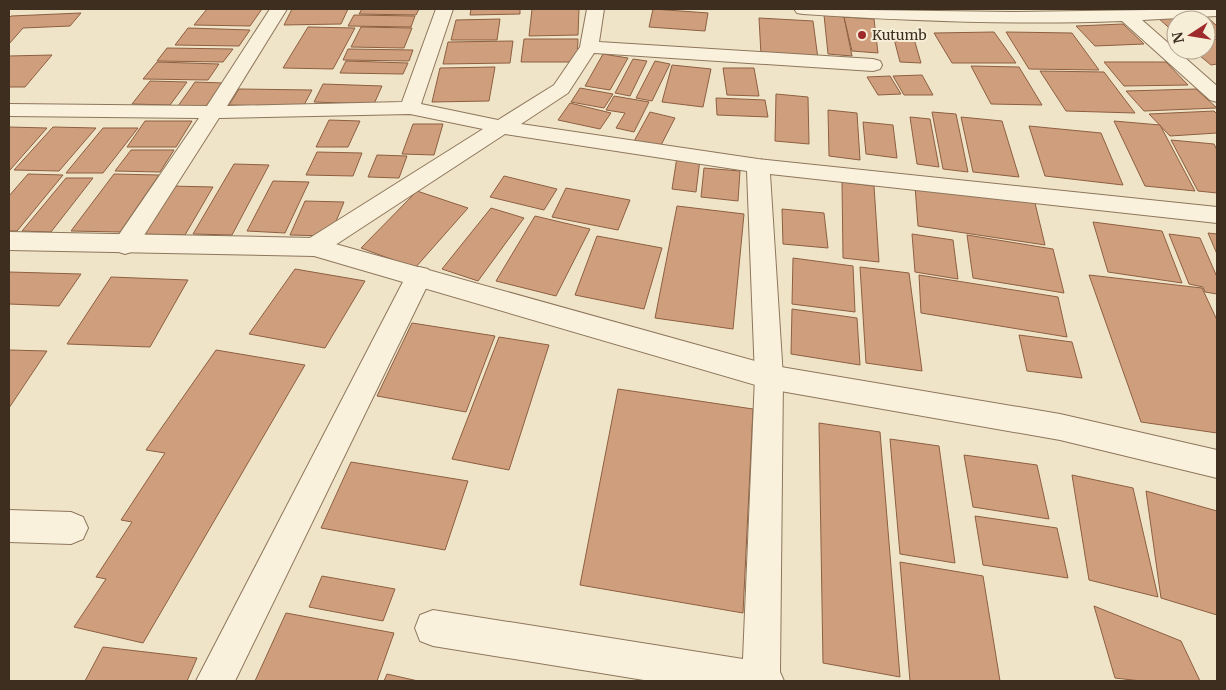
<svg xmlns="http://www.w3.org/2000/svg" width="1226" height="690" font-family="Merriweather,serif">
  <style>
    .building { fill: #cf9f7d; stroke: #8d5f41 }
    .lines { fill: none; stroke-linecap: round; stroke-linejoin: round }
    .minor-casing { stroke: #8d765c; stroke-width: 2 }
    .tertiary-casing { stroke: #8d765c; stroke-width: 2 }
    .minor { fill: #faf1dc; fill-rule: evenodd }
    .tertiary { fill: #faf1dc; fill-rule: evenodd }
    .poi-dot { fill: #9e2a2b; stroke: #f7eed8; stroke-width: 2 }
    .labels { text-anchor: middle; stroke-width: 4; stroke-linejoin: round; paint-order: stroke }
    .far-poi-label { font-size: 14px; fill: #3d2e20; stroke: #f7eed8; text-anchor: start }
  </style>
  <rect width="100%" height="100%" fill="#f0e4c8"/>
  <!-- building -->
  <g class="building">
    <polygon points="207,9 262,9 250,26 194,25"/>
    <polygon points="292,9 348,9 341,24 284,25"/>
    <polygon points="362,9 419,9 416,15 359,14"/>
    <polygon points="471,9 520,9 520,14 470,15"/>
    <polygon points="532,9 579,9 578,35 529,36"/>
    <polygon points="653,9 708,13 705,31 649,27"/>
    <polygon points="81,13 70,26 23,28 9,44 9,18 11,16"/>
    <polygon points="354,15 415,16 411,27 348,26"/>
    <polygon points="824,15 844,17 852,56 828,54"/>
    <polygon points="1205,15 1217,26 1217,37 1206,37 1206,20 1176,20 1176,34 1157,17"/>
    <polygon points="844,17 874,19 878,53 852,51"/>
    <polygon points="759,18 813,21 818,59 761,55"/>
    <polygon points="500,19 497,40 451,40 456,20"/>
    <polygon points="1123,24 1144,44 1095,46 1076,26"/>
    <polygon points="308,27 355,28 333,69 283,68"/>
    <polygon points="361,27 412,28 404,48 351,47"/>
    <polygon points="188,28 250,30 239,46 175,45"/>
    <polygon points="892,31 912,32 921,63 900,62"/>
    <polygon points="994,32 1016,63 952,63 934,33"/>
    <polygon points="1006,32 1072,33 1099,70 1029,69"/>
    <polygon points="524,39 578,39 577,62 521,62"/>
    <polygon points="1217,39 1217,64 1211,65 1193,50 1206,50 1206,40"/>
    <polygon points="513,41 510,63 443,64 448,42"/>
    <polygon points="167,48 233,49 223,62 157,61"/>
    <polygon points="348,49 413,50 409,61 343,60"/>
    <polygon points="603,54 628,58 610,90 585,86"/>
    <polygon points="52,55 25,87 9,87 9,56"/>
    <polygon points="633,59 647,61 630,96 615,93"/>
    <polygon points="346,61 408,63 403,74 340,73"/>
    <polygon points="655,61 670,64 652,101 636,98"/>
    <polygon points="157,62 219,64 208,80 143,79"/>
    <polygon points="1104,62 1166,62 1188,85 1124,86"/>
    <polygon points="672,65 711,69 703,107 662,102"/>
    <polygon points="971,66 1019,67 1042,105 991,104"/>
    <polygon points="495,67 489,101 432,102 440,68"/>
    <polygon points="723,68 754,68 759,96 727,95"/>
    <polygon points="1040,71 1104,72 1135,113 1066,111"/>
    <polygon points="922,75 933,95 904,95 893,76"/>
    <polygon points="890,76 901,94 878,95 867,77"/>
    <polygon points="150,81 187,82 170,105 132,104"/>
    <polygon points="195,82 223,83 206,106 178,106"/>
    <polygon points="323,84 382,86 374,104 314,102"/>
    <polygon points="580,88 613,94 604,108 571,102"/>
    <polygon points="239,89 312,90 303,107 229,105"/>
    <polygon points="1196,89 1217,108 1144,111 1126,91"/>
    <polygon points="776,94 808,97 809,144 775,141"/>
    <polygon points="614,96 649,102 634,132 616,128 625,113 606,110"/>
    <polygon points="716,98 765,100 768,117 717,115"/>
    <polygon points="570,103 611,113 600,129 558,120"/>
    <polygon points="828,110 857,113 860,160 829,156"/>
    <polygon points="1214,111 1217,114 1217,133 1170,136 1149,114"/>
    <polygon points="650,112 675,118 659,149 633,143"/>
    <polygon points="932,112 956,114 968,172 943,169"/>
    <polygon points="910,117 930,119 939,167 917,164"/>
    <polygon points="961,117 1002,121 1019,177 973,172"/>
    <polygon points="329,120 360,121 348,147 316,147"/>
    <polygon points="145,121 192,121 176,147 127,147"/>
    <polygon points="1114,121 1160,125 1195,191 1145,186"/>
    <polygon points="863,122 893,125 897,158 866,154"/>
    <polygon points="413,124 443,124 434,155 402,154"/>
    <polygon points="1029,126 1101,133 1123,185 1045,176"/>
    <polygon points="9,127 47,128 10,170 9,170"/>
    <polygon points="53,127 96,128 59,171 14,170"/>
    <polygon points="103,128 138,128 103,173 66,173"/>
    <polygon points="1171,140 1214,144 1217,150 1217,193 1198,191"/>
    <polygon points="131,150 174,150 160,172 115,171"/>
    <polygon points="317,152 362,153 353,176 306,175"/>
    <polygon points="377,155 407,156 399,178 368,177"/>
    <polygon points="677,157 700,159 696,192 672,189"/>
    <polygon points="234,164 269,165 232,235 193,234"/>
    <polygon points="704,168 740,171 738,201 701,197"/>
    <polygon points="28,174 63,175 17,231 9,231 9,196"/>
    <polygon points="114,174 159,175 120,232 71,231"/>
    <polygon points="504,176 557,189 544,210 490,197"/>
    <polygon points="66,178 93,178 51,232 22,231"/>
    <polygon points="273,181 309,182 285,233 247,231"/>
    <polygon points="842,182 874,186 879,262 843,258"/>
    <polygon points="170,186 213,187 185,235 139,234"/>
    <polygon points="915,186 1035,203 1045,245 918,226"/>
    <polygon points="566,188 630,200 618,230 552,217"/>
    <polygon points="417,191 468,208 415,268 361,248"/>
    <polygon points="305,201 344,202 330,236 290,235"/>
    <polygon points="677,206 744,214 733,329 655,318"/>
    <polygon points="491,208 524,218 478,281 442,269"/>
    <polygon points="782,209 824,213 828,248 783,244"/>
    <polygon points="535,216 590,229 556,296 496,281"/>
    <polygon points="1093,222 1162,231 1182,283 1108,272"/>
    <polygon points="1208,233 1217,234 1217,254"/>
    <polygon points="912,234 953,240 958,279 915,272"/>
    <polygon points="1169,234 1200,238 1217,277 1217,294 1205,292 1203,287 1189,284"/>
    <polygon points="967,235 1053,249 1064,293 973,278"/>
    <polygon points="597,236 662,248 644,309 575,295"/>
    <polygon points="793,258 853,266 855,312 792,304"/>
    <polygon points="860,267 909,273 922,371 866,363"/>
    <polygon points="295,269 365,281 325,348 249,334"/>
    <polygon points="9,272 81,274 59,306 9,304"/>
    <polygon points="919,275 1058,297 1067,337 921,313"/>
    <polygon points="1089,275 1202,288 1217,320 1217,433 1141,422"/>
    <polygon points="111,277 188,280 150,347 67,344"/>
    <polygon points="792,309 857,318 860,365 791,354"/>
    <polygon points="412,323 495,336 466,412 377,396"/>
    <polygon points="1019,335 1072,342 1082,378 1027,371"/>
    <polygon points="499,337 549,345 509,470 452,459"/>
    <polygon points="9,350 47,351 9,408"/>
    <polygon points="216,350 305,365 143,643 74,627 106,579 96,577 132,522 121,520 165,453 146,450"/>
    <polygon points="618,389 753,409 743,613 580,585"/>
    <polygon points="819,423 880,432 900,677 823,663"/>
    <polygon points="890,439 939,446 955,563 900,554"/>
    <polygon points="964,455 1037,465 1049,519 973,507"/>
    <polygon points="351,462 468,481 445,550 321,528"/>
    <polygon points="1072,475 1133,488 1158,597 1089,580"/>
    <polygon points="1146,491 1217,511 1217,615 1161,598"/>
    <polygon points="975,516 1057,528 1068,578 983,565"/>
    <polygon points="900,562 983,576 1000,681 910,681"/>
    <polygon points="322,576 395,589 383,621 309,607"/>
    <polygon points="1094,606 1181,641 1200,681 1141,681 1115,678"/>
    <polygon points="286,613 394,633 377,681 255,681"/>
    <polygon points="103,647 197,658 187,681 85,681"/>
    <polygon points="387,674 418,681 384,681"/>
  </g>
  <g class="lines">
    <!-- minor casing -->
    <g class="minor-casing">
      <g id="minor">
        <polygon points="270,9 287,9 227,106 402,102 436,9 453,9 421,104 498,120 554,85 580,47 587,9 604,9 599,42 873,59 880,61 882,65 880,69 873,71 594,53 568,93 521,124 758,159 1217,207 1217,223 770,174 783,377 780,672 784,681 650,681 433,646 420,641 415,628 420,615 433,610 743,659 755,377 747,171 505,134 323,253 314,256 305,253 302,247 305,241 483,129 410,114 219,118 134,251 125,254 116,251 113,245 116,239 199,118 9,116 9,104 207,106"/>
        <path d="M794 9 1010 12 1217 9V16L1142 20 1217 86V102L1210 100 1122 21C1016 25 909 21 803 14L797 13Z"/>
        <polygon points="419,267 428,269 432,276 235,681 196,681 406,276 410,269"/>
        <polygon points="9,510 71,512 83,517 88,528 83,539 71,544 9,542"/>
      </g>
    </g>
    <!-- tertiary casing -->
    <g class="tertiary-casing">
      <polygon id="tertiary" points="9,232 314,238 769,365 1060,414 1217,450 1217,478 1060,440 769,389 314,256 9,250"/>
    </g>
    <!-- minor -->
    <use href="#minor" class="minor"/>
    <!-- tertiary -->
    <use href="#tertiary" class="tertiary"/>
  </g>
  <!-- markers -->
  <circle class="poi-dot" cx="862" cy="35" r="5"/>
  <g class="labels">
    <!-- far-poi labels -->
    <g class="far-poi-label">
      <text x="872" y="40">Kutumb</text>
    </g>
  </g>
  <!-- border -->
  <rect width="1226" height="690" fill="none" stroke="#3d2e20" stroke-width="20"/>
  <!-- north arrow -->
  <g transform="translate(1191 35) rotate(258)"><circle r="24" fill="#f7eed8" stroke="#ada18e"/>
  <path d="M0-4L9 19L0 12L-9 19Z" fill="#9e2a2b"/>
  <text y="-8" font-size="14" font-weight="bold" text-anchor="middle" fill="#3d2e20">N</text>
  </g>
</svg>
